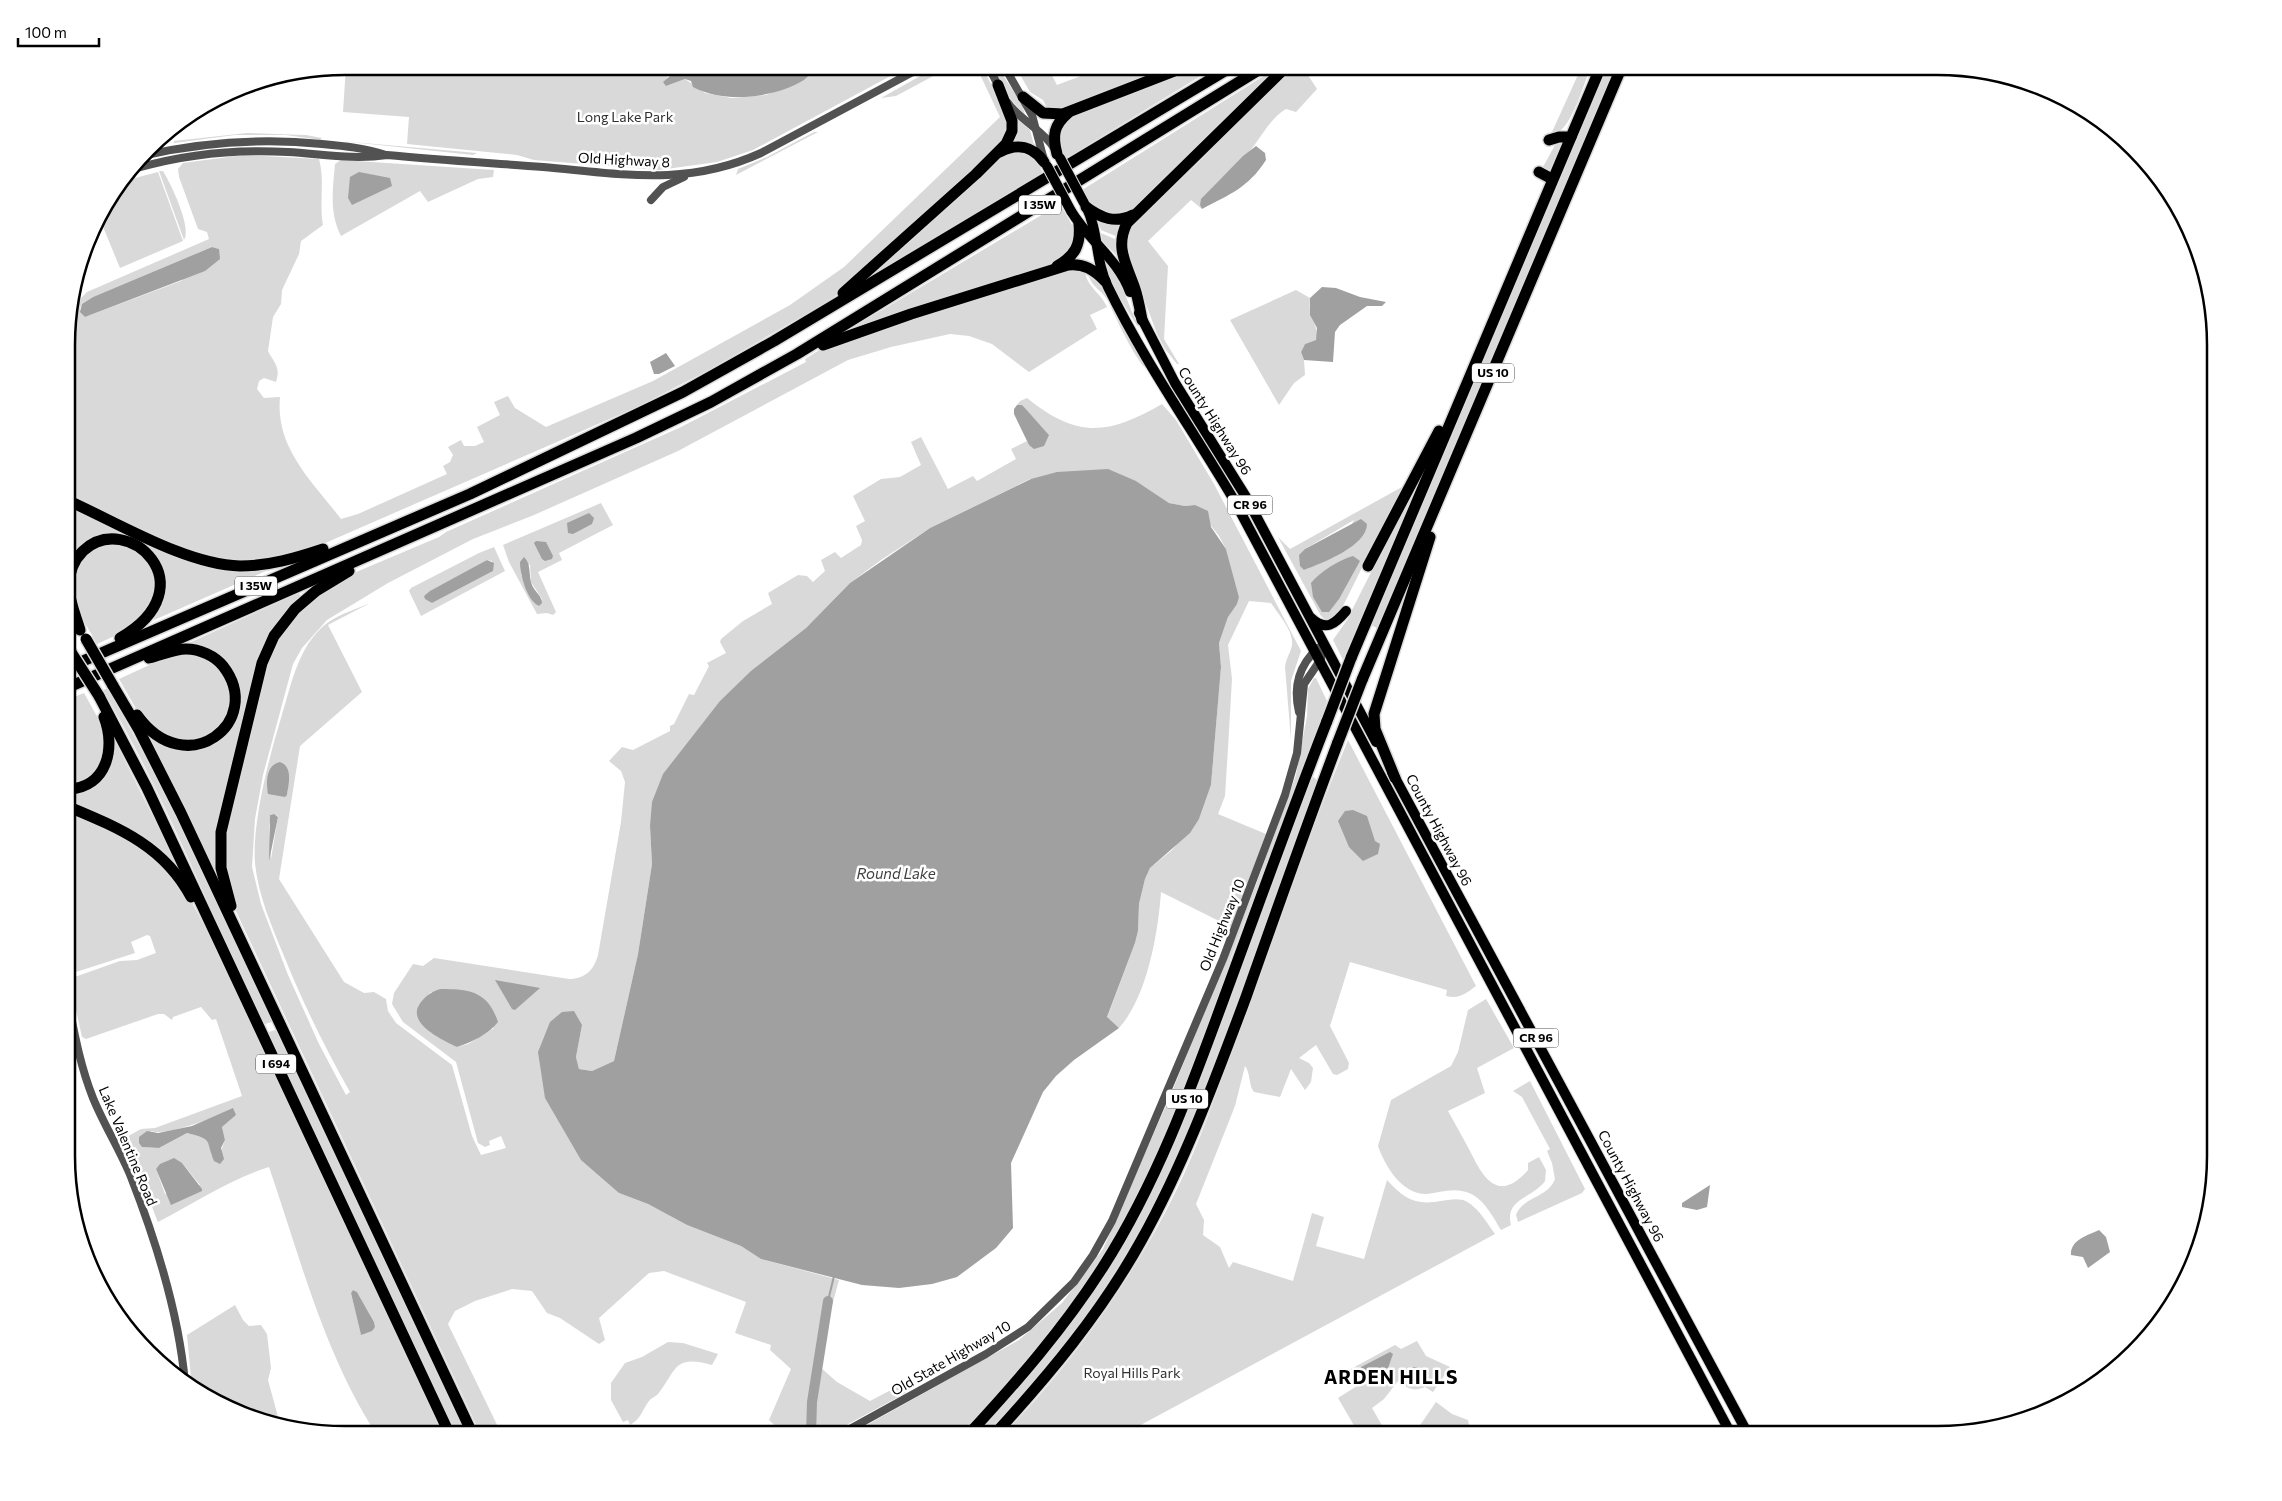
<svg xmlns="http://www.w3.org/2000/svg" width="2282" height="1501" font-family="Commissioner,sans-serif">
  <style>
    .green { fill: #d9d9d9; fill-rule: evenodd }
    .water { fill: #a0a0a0 }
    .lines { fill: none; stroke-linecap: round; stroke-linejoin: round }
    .stream { stroke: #a0a0a0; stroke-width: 2 }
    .river { stroke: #a0a0a0; stroke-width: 10 }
    .major-casing { stroke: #dbdbdb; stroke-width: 12 }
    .highway-casing { stroke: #dbdbdb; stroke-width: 14 }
    .minor { stroke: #525252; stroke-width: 8 }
    .major { stroke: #000; stroke-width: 10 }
    .highway { stroke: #000; stroke-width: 11 }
    .major-bridge-casing { stroke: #dbdbdb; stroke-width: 12; stroke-linecap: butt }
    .highway-bridge-casing { stroke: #dbdbdb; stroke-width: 14; stroke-linecap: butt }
    .major-bridge { stroke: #000; stroke-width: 10 }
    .highway-bridge { stroke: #000; stroke-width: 11 }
    .labels { text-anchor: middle; stroke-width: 5; stroke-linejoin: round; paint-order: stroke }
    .shield { fill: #fff; stroke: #4c4c4c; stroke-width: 1 }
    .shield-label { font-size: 12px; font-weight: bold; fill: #000 }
    .park-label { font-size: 14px; fill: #303030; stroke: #fff }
    .street-label { font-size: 14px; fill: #000; stroke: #fff }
    .water-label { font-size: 15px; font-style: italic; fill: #414141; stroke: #fff }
    .district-label { font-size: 19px; font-weight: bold; letter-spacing: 1px; fill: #000; stroke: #fff }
    .rim { fill: none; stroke: #000; stroke-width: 2.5 }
  </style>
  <rect width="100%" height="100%" fill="#fff"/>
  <!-- green -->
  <g class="green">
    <polygon points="346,66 670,66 671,75 667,77 666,86 685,79 705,93 731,98 766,95 805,79 818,66 909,66 753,150 717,162 659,170 534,160 517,155 407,144 409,117 343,112"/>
    <polygon points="938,66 952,66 896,96 881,98"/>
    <path d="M976 66H982L1007 117 1003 141 840 293 815 309 705 372 637 407 307 551 245 563 203 557 69 498V310L87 292 209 239 207 232 198 229 179 177 178 169 183 163 243 155 319 159C325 180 319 203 323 225L301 241 299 254 282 290 281 304 273 317 268 351C274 363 281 367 276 382L264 378 259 381 257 389 264 398 280 397C275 448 312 481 341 519L358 514 447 474 443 466 450 462 453 455 448 447 461 440 464 446H475L484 442 477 427 500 415 494 402 508 396 515 408 546 427 653 381 790 305 844 267 1000 117ZM212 247 219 249 181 281 85 317 80 309 82 304 93 297Z"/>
    <polygon points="992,66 997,66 1022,104 1025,115 1011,100"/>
    <polygon points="1015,66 1047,66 1057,85 1107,66 1179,66 1064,110 1048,110 1043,100 1030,92"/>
    <polygon points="1194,66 1217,66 1065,159 1058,135 1064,122 1077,113"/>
    <path d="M1292 66H1312L1306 72 1317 89 1296 112 1286 109C1271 118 1263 134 1253 147 1236 168 1213 181 1200 205L1202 209 1191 200 1148 241 1168 266 1164 339 1179 364H1177L1165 349 1157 334 1128 255 1127 231 1149 207 1159 201 1203 158 1247 109Z"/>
    <path d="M1582 66H1591C1584 83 1572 128 1555 134L1552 132Z"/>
    <polygon points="1606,66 1616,66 1377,628 1371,625"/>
    <polygon points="1270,72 1273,76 1131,211 1110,216 1090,205 1082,190"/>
    <polygon points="1015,117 1030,130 1034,145 1012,142"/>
    <polygon points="814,132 818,132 736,175 738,169 767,157"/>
    <polygon points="247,133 306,135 322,138 320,140 286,135 235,135 174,143 174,141"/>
    <polygon points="341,141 477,153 473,155"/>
    <polygon points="1562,142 1548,174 1543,167 1556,143"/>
    <path d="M1012 152C1029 154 1035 157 1043 173L881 271 878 267 994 162Z"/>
    <path d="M341 160 494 170 493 177 478 179 428 202 420 191 341 236C329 212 333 189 335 164Z"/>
    <path d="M159 171H163C171 184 192 228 184 240Z"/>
    <polygon points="158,172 183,241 120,268 99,217 127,180"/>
    <polygon points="1060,204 1076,232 1071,250 1055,263 854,330 852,328"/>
    <polygon points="1098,222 1111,225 1122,224 1118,237 1101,230"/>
    <polygon points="1101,233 1117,240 1120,259 1102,241"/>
    <polygon points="1104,261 1106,261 1118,277 1139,329 1113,287"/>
    <path d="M1073 270 1085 271C1086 286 1101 293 1107 307L1090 315 1097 329 1029 372 992 344 969 336 950 334 891 347 848 360 678 451 534 515 473 539 388 583 327 620 302 648 293 664 263 775 255 819 252 867 261 904 288 975 319 1044 346 1095 350 1092C325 1048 303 1003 284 956 272 927 258 895 255 863 252 822 269 758 281 718 292 683 299 638 335 618 346 612 359 608 370 603L328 625 362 692 300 746 279 879 344 982 364 993 374 992 386 999 388 1011 396 1023 452 1065 472 1136 481 1155 506 1148 501 1136 489 1141 490 1145 485 1147 478 1143 456 1062 403 1022 392 1004 394 993 413 964 423 966 434 958 569 979C585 979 594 970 598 955L621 822 625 782 621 771 609 761 622 747 633 750 670 731V726L674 724 689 694 694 695 709 666 707 663 726 653 720 642 721 639 743 621 772 604 768 593 798 575 807 576 813 582 825 571 821 560 835 552 841 558 861 545 862 540 856 526 865 521 853 496 881 479 900 477 921 465 911 442 921 437 948 489 973 476 977 481 1016 459 1011 449 1027 441 1029 445 1049 435 1025 408 1022 405H1017L1020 401 1027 398C1078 439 1108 435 1162 404L1176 420 1214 484 1301 651 1291 681V740L1285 667C1286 658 1291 652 1292 645 1294 631 1278 614 1271 603L1249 601 1228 645 1232 679 1228 748 1225 796 1218 814 1266 834 1231 927 1161 892C1158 934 1147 997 1119 1028L1107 1018 1135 943 1138 931 1139 904 1145 879 1150 868 1172 850 1199 819 1211 785 1221 667 1219 643 1228 617 1239 597 1226 549 1219 536 1195 505 1185 506 1169 503 1136 481 1030 479 930 528 881 560 850 583 806 628 752 670 650 826 652 864 638 954 614 1061 592 1071 579 1069 576 1057 582 1025 550 1022 619 1193 648 1204 687 1225 741 1246 761 1259 839 1280 820 1349 819 1366 837 1382 870 1401 908 1381 911 1387 904 1394 828 1435H785L769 1420 791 1369 770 1350 771 1345 735 1333 746 1302 664 1271 649 1273 599 1318 605 1340 599 1344 560 1318 547 1313 532 1291 512 1289 475 1301 455 1311 448 1324 502 1435H481L234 907 222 844 270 651 294 615 342 578 439 537 446 532 681 427 806 362 805 359 826 346ZM289 775 287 795 268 793 267 782ZM271 814 278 816 271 859 269 827ZM431 992 494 1028 468 1044 457 1047C435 1036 431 1026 418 1006Z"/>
    <path d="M1088 273 1099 281 1117 318 1147 369C1137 364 1114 314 1108 301 1102 290 1090 286 1088 273Z"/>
    <path d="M1296 290 1310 298C1310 303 1309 310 1311 315 1314 325 1319 329 1316 340L1305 344 1301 352 1304 360 1305 375 1294 383 1279 405 1230 320Z"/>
    <polygon points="1415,485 1417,486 1343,660 1333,640 1347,620"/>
    <path d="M1402 487 1341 610 1336 617 1327 621 1321 616 1278 537 1290 549ZM1354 520 1336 556 1304 570 1305 549Z"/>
    <polygon points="69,503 184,556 275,567 154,620 151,615 156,610 153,557 109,538 69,568"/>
    <path d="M601 503 613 525 559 553 562 560 538 572 556 612 553 615 547 613 537 614 509 562 503 545ZM530 564 531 582 542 599 539 606 534 603 521 574Z"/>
    <polygon points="106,543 130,546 153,569 156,598 130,629 97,644 77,609 72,577 83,555"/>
    <path d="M494 547 505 571 421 616 409 591 411 588 479 553ZM487 560 492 561 493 571 432 603 424 596Z"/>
    <polygon points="299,593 302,599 269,642 217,875 148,734 169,746 225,731 233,677 191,647 189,643"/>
    <polygon points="187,652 215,662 231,690 228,716 206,739 171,741 139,714 119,679 171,655"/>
    <path d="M1314 678H1316L1327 701 1321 719 1230 960 1231 964C1202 1043 1175 1123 1136 1199 1091 1287 1028 1363 960 1435H849L1019 1340 1062 1303 1103 1249 1171 1094 1257 882 1296 775 1307 716 1308 689Z"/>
    <path d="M108 688 183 827 270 1014 272 1022 265 1024 259 1017C209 908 164 794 103 690Z"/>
    <polygon points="84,693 105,731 102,764 89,778 69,785 69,699"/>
    <path d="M1348 740 1476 986C1465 994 1460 999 1446 996L1447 990 1350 962 1330 1026 1349 1063 1348 1069 1337 1075 1333 1074 1316 1045 1299 1058 1309 1063 1313 1068 1311 1082 1305 1090 1291 1069 1280 1097 1254 1092C1248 1084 1251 1074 1245 1066L1235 1106 1196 1204 1204 1220 1203 1235 1220 1247 1229 1268 1233 1262 1293 1281 1312 1213 1324 1217 1316 1246 1364 1259 1387 1180C1403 1198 1416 1206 1440 1201 1448 1200 1456 1198 1463 1200 1477 1205 1487 1223 1495 1234L1124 1434 1003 1435C1076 1359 1140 1270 1184 1174 1209 1119 1228 1061 1248 1005 1280 916 1312 827 1348 740Z"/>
    <polygon points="115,741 180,871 69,804 69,791 90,785"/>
    <path d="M1314 777 1317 780V785L1206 1089C1156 1219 1084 1334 987 1435H975L1024 1381 1072 1320 1136 1220 1152 1192 1173 1147 1198 1085 1310 780Z"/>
    <path d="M69 809 123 832 182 884 205 927 443 1435H377C324 1354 300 1257 269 1167 230 1179 195 1203 158 1222L157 1220 140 1175 123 1139 141 1129 155 1128 242 1096 216 1019 212 1020 201 1007 173 1017 172 1020 164 1014H158L86 1039 82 1037 69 979 120 961 137 960 156 953 150 936 147 935 131 942 135 953 76 972 69 973ZM222 1114 236 1115 222 1127 225 1140 221 1151 212 1157C210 1137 205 1138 187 1133L159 1148 142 1147 151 1131C166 1136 206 1120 222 1114ZM169 1160 182 1163 200 1185 165 1194 156 1169ZM353 1290 357 1292 374 1322 375 1327 361 1335 351 1293Z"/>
    <path d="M1486 999 1514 1048 1477 1068 1485 1093 1448 1111C1455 1124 1462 1136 1469 1149 1483 1178 1498 1204 1528 1170V1163L1539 1157 1546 1170 1545 1181C1533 1198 1504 1199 1511 1225L1501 1230C1493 1217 1484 1199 1469 1193 1455 1187 1440 1192 1427 1194 1402 1195 1385 1166 1378 1146L1391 1100 1451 1066 1458 1052 1468 1010Z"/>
    <polygon points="275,1030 281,1036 468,1435 456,1435 270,1039 269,1032"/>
    <path d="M1530 1081 1585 1189 1582 1193 1518 1222 1516 1215C1522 1197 1548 1198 1555 1179L1552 1163 1547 1151 1550 1149 1522 1097 1513 1091Z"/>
    <polygon points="235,1305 243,1320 249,1326 261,1325 267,1334 271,1368 268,1380 280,1424 256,1420 220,1402 216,1397 209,1397 192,1388 187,1335"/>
    <path d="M1417 1341 1426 1356 1450 1367 1433 1392 1425 1387C1413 1392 1409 1389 1398 1381L1384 1399 1372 1408 1387 1434H1359L1338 1398 1357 1386 1349 1375V1370L1395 1345 1401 1349Z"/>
    <path d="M668 1342 683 1343 718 1354 712 1365C673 1354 677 1370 658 1394 655 1397 651 1398 649 1401 642 1410 641 1419 630 1425L628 1420 623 1422 611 1400V1383L625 1363 642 1357Z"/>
    <polygon points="1436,1402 1452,1414 1468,1420 1471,1434 1414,1434"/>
  </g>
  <!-- water -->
  <g class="water">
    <path d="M670 66H818C813 70 809 76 804 80 774 98 725 104 693 87L691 81 685 79 666 86 663 82 671 75Z"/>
    <path d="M1256 146 1265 153 1266 160C1248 188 1230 194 1202 209L1200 205 1201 199 1243 156Z"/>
    <polygon points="359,172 390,178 392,186 352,205 348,198 350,177"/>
    <polygon points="212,247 219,249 220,259 205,271 85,317 80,312 82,304 93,297"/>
    <polygon points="1322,287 1336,288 1360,297 1386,302 1382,306 1367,306 1340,325 1335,332 1333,362 1304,360 1301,352 1305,344 1316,340 1317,328 1310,315 1310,298"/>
    <polygon points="666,353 675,366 659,374 654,374 650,362"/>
    <polygon points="1017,405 1022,405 1025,408 1049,435 1044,446 1034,449 1029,445 1014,414 1014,409"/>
    <polygon points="1108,469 1136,481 1169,503 1185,506 1195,505 1208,511 1211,527 1226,549 1239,597 1237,604 1228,617 1219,643 1221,667 1211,785 1199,819 1190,833 1150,868 1145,879 1139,904 1138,931 1135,943 1107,1017 1119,1028 1074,1060 1056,1076 1043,1092 1011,1163 1013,1228 996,1248 957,1277 932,1284 899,1288 862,1285 761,1259 741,1246 687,1225 648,1204 619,1193 581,1160 545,1098 538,1052 550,1022 562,1012 574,1011 582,1025 576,1057 579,1069 592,1071 614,1061 638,954 652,864 650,826 652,802 663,774 720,701 752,670 806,628 850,583 930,528 1031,479 1057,472"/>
    <polygon points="589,513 594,518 592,524 573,534 568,533 567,523"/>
    <path d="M1361 519 1367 524C1367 546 1322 563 1304 570L1300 566 1299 555 1305 549Z"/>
    <polygon points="536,541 546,542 553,556 552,559 545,561 542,559 534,543"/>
    <path d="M1353 556 1360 561 1339 599 1329 612H1322L1313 597 1311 583C1321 571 1339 560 1353 556Z"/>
    <path d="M524 557C532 565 528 575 532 585 535 592 542 596 542 603L539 606C527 601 520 574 520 562Z"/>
    <polygon points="487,560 494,563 493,571 432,603 425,599 424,596 430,591"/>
    <path d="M280 762C293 767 289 783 287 795L285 797 268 794C266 782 266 765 280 762Z"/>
    <polygon points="1353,810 1367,816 1375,841 1380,844 1378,854 1363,861 1349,847 1338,821 1345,811"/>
    <polygon points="274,814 278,817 269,861 270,815"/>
    <polygon points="495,980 540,988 515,1010 512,1009"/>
    <path d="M441 989C469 989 488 991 498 1022 489 1034 472 1042 457 1047 443 1040 404 1023 421 1002 427 995 432 991 441 989Z"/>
    <path d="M233 1108 236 1115 222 1127 225 1140 221 1148 224 1159 220 1164 214 1161C205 1139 214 1140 187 1133L159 1148 142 1147 139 1143V1137L147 1131 158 1133 192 1126Z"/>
    <polygon points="174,1158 182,1163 202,1189 202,1191 171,1205 156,1169 160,1164"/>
    <polygon points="1710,1185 1707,1207 1697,1210 1682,1207 1682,1203"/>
    <path d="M2099 1230 2106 1237 2110 1252 2088 1268 2083 1257 2071 1255C2070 1240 2088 1235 2099 1230Z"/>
    <polygon points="353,1290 357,1292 374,1322 375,1327 372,1331 361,1335 351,1293"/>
    <polygon points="1390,1352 1393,1354 1388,1368 1363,1375 1359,1373 1361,1367"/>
    <polygon points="1413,1367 1418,1367 1420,1379 1412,1386 1404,1378 1407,1370"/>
  </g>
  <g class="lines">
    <!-- stream -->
    <polyline class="stream" points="828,1301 834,1276"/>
    <!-- river -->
    <polyline class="river" points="811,1435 812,1402 828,1301"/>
    <!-- major casing -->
    <g class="major-casing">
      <g id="major">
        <path d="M1086 206C1099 232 1095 261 1108 287 1144 361 1192 429 1234 500L1731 1434"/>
        <path d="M1071 211C1089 241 1118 259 1130 292"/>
        <polyline points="1139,313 1175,383 1246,497 1376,742"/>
        <path d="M1311 618C1326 632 1335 624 1346 611"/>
        <polyline points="1392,772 1748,1434"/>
      </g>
    </g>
    <!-- highway casing -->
    <g class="highway-casing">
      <g id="highway">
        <polyline points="1023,97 1043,113 1063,114 1187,66"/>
        <polyline points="1549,140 1559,137 1571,137"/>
        <path d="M1000 152C1017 143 1033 146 1044 162"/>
        <path d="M1057 154C1052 135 1054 125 1068 113"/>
        <polyline points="1539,172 1552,179"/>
        <path d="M1086 207C1101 218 1115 224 1133 215"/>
        <path d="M1057 266C1075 256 1081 245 1079 224"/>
        <polyline points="843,293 976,174 1006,144 1012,131 1012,121 998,85"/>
        <path d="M1142 320C1140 309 1138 297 1134 286 1126 263 1115 247 1127 223L1287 66"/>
        <path d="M823 345 911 314 1068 265C1084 263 1094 270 1105 281"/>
        <path d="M69 501C118 523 187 565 240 566 269 566 296 558 323 549"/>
        <polyline points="1368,566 1439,431"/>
        <path d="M80 630C76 616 69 601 69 586 69 572 73 561 83 551 127 509 210 586 120 638"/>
        <polyline points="1351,658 1601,66"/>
        <polyline points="69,667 470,494 683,392 774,341 1233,66"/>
        <polyline points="1362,680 1622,66"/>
        <polyline points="112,684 139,730 181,813 473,1435"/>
        <polyline points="69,687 636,438 711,402 797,354 1265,66"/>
        <polyline points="99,696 147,788 450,1435"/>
        <path d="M137 715C186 784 266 721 223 666 215 656 200 649 186 649 174 649 162 655 149 658"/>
        <polyline points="1395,778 1375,729 1374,714 1430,537"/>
        <path d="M69 789C107 787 116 748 104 717"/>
        <path d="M69 807C119 828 164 846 191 897"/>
        <polyline points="231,906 221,868 221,832 262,663 274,636 295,609 316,591 349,571"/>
        <path d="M968 1435C1017 1382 1064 1328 1103 1267 1156 1184 1190 1091 1224 998 1258 906 1291 813 1327 721"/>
        <path d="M994 1435C1049 1375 1101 1313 1141 1241 1184 1164 1215 1080 1246 997 1276 912 1306 827 1338 742"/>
      </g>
    </g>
    <!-- minor -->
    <g class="minor">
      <polyline points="988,66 1000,89"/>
      <polyline points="1004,66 1032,115 1044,160"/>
      <path d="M1008 103C1021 121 1043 130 1055 149"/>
      <path d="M146 155C205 142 262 138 322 144 344 146 365 148 386 155"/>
      <path d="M137 168C186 154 237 149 288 152 322 154 354 160 387 155 439 160 491 163 543 167 622 174 686 187 761 153L924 66"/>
      <polyline points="651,200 663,187 684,177"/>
      <path d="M1299 712C1293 687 1298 666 1318 648"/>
      <path d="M69 1006C75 1037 81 1068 93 1098 104 1125 120 1150 131 1177 156 1241 179 1315 185 1383"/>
      <polyline points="839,1435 986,1354 1028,1327 1074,1282 1093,1255 1112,1221 1223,959 1285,795 1297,753 1304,684 1321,659 1322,643"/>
    </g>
    <!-- major -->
    <use href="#major" class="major"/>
    <!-- highway -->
    <use href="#highway" class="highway"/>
    <!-- major-bridge casing -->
    <g class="major-bridge-casing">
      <g id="major-bridge">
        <polyline points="1060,158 1084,203"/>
        <polyline points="1047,166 1071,211"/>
      </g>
    </g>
    <!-- highway-bridge casing -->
    <g class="highway-bridge-casing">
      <g id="highway-bridge">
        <polyline points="86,639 112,684"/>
        <polyline points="69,649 99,696"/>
        <polyline points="1327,721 1351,658"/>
        <polyline points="1338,742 1362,680"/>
      </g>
    </g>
    <!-- major-bridge -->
    <use href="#major-bridge" class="major-bridge"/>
    <!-- highway-bridge -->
    <use href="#highway-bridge" class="highway-bridge"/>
  </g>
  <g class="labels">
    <!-- shield labels -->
    <g class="shield">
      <rect x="1019" y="195.5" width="42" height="19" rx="4"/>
      <rect x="1472" y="363.5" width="42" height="19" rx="4"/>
      <rect x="1227.5" y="495.5" width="45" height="19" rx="4"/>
      <rect x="235" y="576.5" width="42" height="19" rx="4"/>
      <rect x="1513.5" y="1028.5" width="45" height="19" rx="4"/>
      <rect x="256" y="1054.5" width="40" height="19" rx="4"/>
      <rect x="1166" y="1089.5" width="42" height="19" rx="4"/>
    </g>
    <g class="shield-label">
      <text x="1040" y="209">I 35W</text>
      <text x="1493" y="377">US 10</text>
      <text x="1250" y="509">CR 96</text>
      <text x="256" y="590">I 35W</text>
      <text x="1536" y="1042">CR 96</text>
      <text x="276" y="1068">I 694</text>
      <text x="1187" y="1103">US 10</text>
    </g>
    <!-- park labels -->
    <g class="park-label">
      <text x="625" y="122">Long Lake Park</text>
      <text x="1132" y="1378">Royal Hills Park</text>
    </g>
    <!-- street labels -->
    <g class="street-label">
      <text transform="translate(624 160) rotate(3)" y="5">Old Highway 8</text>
      <text transform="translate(1215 421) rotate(58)" y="5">County Highway 96</text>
      <text transform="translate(1439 830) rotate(62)" y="5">County Highway 96</text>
      <text transform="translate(1222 925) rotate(-68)" y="5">Old Highway 10</text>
      <text transform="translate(128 1146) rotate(67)" y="5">Lake Valentine Road</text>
      <text transform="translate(1631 1186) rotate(62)" y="5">County Highway 96</text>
      <text transform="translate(951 1358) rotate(-30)" y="5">Old State Highway 10</text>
    </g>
    <!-- water labels -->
    <g class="water-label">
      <text x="896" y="879">Round Lake</text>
    </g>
    <!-- district labels -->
    <g class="district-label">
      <text x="1391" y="1384">ARDEN HILLS</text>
    </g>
  </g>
  <!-- crop -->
  <path d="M0 0H2282V1501H0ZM345 75H1937A270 270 0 0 1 2207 345V1156A270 270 0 0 1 1937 1426H345A270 270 0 0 1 75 1156V345A270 270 0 0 1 345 75Z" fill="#fff" fill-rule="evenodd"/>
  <path class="rim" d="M345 75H1937A270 270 0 0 1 2207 345V1156A270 270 0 0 1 1937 1426H345A270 270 0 0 1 75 1156V345A270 270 0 0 1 345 75Z"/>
  <!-- scale -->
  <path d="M18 38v8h81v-8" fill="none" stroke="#000000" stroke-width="2.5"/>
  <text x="25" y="38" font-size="15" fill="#000000" stroke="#ffffff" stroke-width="4" paint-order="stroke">100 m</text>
</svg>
